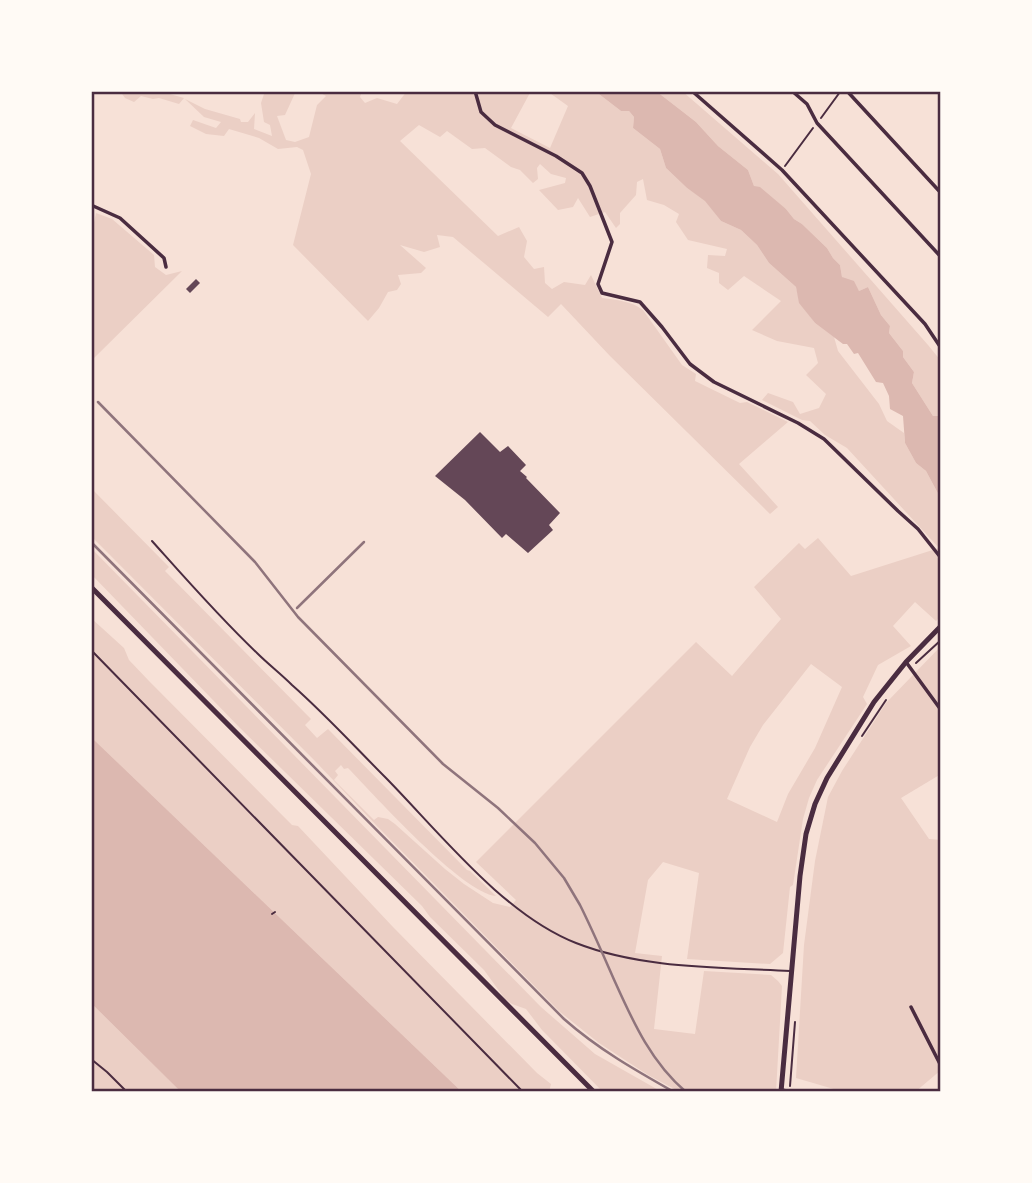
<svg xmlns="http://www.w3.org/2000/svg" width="1032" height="1183" font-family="Raleway,sans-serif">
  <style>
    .green { fill: #ebcfc5; fill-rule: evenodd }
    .water { fill: #dcb8b0 }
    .building { fill: #644757 }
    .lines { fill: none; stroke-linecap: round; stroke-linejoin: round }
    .path { stroke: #4a2c40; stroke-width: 2 }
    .service { stroke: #4a2c40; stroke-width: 2 }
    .minor { stroke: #4a2c40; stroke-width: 3.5 }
    .secondary { stroke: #4a2c40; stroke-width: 5 }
    .rail { stroke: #8f747c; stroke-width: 2.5 }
    .neatline { fill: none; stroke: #4a2c40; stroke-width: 2.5 }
  </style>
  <rect width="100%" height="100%" fill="#f7e1d7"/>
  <!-- green -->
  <g class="green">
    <polygon points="120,91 159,91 184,98 179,104 159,98 153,99 141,96 134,102 125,98"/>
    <path d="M265 91H296L285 115 277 116 286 140 295 142 309 137 317 105 326 96 317 91H362L360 97 365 103 377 98 397 104 407 91H531L511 128 550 148 568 106 547 91H595L621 111H629L634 117 633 128 660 149 666 168 687 188 705 200 721 221 741 230 757 245 769 263 796 287 800 303 815 323 834 337 838 351 879 404 887 421 904 433 905 443 916 463 926 471 941 499V616L936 621 915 602 893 626 911 646 878 665 863 697 867 704 817 780 809 798 803 819 793 885 790 887 783 953 770 964 687 959 699 873 663 862 648 880 635 953 662 956 654 1029 695 1034 704 971 771 975 778 981 782 986 776 1092H680L648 1075 599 1043 560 1012 376 825 315 761 91 536V488L169 567 165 571 311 719 305 725 317 738 328 729 467 870 470 871 496 896C462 893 375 796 348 768L344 769 341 765 335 771 338 775 334 780 374 820 378 817 388 819 395 824 445 869 464 884 493 903 510 907 516 900 476 862 696 642 732 676 781 619 754 587 799 543 805 549 818 538 851 576 939 548 847 448 825 435 810 421 802 420 762 400 768 393 793 402 800 414 819 408 826 394 806 375 818 363 814 348 777 341 752 330 781 301 744 276 728 290 719 283V273L707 268 708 255 725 256 727 249 688 240 676 222 679 214 664 205 647 200 643 179 637 182 636 195 620 213V224L616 228 605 212 590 217 578 198 573 207 558 210 539 190 565 183 566 178 551 174 540 164 537 168 538 179 533 183 520 170 511 167 485 148 472 149 447 131 440 137 419 125 400 141 498 236 519 227 527 241 524 257 534 269 544 267 545 283 552 289 564 282 585 285 591 275 602 298C617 300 631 301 643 310L682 365 696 374 695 381 740 403 747 402 788 422 739 464 778 507 770 514 610 356 561 304 548 317 453 237 437 235 440 247 424 252 400 245 426 268 421 273 398 275 401 284 397 290 388 292 379 308 368 321 293 245 311 174 303 150 297 147 278 149 259 138 229 129 224 136 206 134 190 126 193 120 216 128 221 122 204 117 185 99 205 109 240 119 241 122H248L255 113 254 129 272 136 270 125 264 122 261 103ZM811 664 842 687 815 748 788 794 777 822 727 799 750 747 763 725Z"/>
    <polygon points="656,91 682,91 778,174 928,345 941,361 941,409 939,409 939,416 933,416 912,383 914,372 903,357 903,351 889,333 890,326 881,315 868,287 859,291 842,277 840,265 833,258 827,248 802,224 794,219 786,209 754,186 748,170 718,146 696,122"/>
    <polygon points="96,213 112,219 154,255 155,267 166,275 182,271 91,361 91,237"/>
    <polygon points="91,548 541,1007 595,1054 662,1092 603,1092 542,1030 526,1009 512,1004 505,999 484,970 430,917 422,906 240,728 91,574"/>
    <polygon points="91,618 124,648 129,660 149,681 292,825 298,826 393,927 537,1073 551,1084 549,1092 462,1092 91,737"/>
    <polygon points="941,646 941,774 901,798 929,839 941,840 941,1070 915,1092 844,1092 796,1078 804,945 815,861 828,797 842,771 886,703"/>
    <polygon points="91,1003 181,1092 91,1092"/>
  </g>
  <!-- water -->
  <g class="water">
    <polygon points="595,91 656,91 696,122 718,146 748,170 754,186 760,187 786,209 794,219 802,224 827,248 833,258 840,265 842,277 854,281 859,291 868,287 881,315 890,326 889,333 903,351 903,357 914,372 912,383 933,416 938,416 939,409 941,409 941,499 926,471 916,463 905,443 903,416 890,409 889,396 883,383 876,382 858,353 854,354 847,344 843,344 815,323 799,303 796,287 769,263 757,245 741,230 721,221 705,201 687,188 666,168 660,149 633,128 634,117 629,111 621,111"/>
    <polygon points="91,737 462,1092 181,1092 91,1003"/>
  </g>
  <!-- building -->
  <g class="building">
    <polygon points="196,279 200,283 190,293 186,289"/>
    <polygon points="480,432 500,452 508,446 526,465 520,471 527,477 526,478 560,513 549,525 553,530 528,553 506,534 502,538 465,500 435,476"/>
  </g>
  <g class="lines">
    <!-- path -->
    <g class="path">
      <polyline points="821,118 840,92"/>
      <polyline points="785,166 813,128"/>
      <polyline points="91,650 523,1092"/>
      <polyline points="916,663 941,640"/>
      <polyline points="862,736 886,700"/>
      <polyline points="272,914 275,912"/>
      <polyline points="91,1059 107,1072 127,1092"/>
      <polyline points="790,1086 795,1022"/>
    </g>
    <!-- service -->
    <path class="service" d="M152 541C186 579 220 618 257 653 268 664 281 674 292 685 325 714 355 747 386 778 440 833 504 915 576 943 642 969 720 967 790 971"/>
    <!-- minor -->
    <g class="minor">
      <polyline points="475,91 481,112 495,125 556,156 582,173 590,186 612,242 598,284 602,293 640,302 662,327 690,364 714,382 798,423 824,439 898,511 918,529 941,558"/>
      <polyline points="692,91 782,170 925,324 941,348"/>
      <polyline points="792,91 807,104 817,123 941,257"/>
      <polyline points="847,91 941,193"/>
      <polyline points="91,205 120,218 164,258 166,267"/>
      <polyline points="906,662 941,710"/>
      <polyline points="911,1007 941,1066"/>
      <polyline points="782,1090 791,1092"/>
    </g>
    <!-- secondary -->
    <g class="secondary">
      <polyline points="91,587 594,1092"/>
      <polyline points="781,1092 800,876 806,834 815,804 827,778 874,702 906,662 941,626"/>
    </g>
    <!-- rail -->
    <g class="rail">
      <path d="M98 402 255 562 298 617 443 764 498 808 535 843 564 878 580 905C593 931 604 957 616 984 634 1024 652 1063 686 1092"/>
      <path d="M91 542 564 1019C598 1049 635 1070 674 1092"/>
      <polyline points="297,608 364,542"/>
    </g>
  </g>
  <!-- border -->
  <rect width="1032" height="1183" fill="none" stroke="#fffaf5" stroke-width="186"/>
  <rect x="93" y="93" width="846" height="997" class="neatline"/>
</svg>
